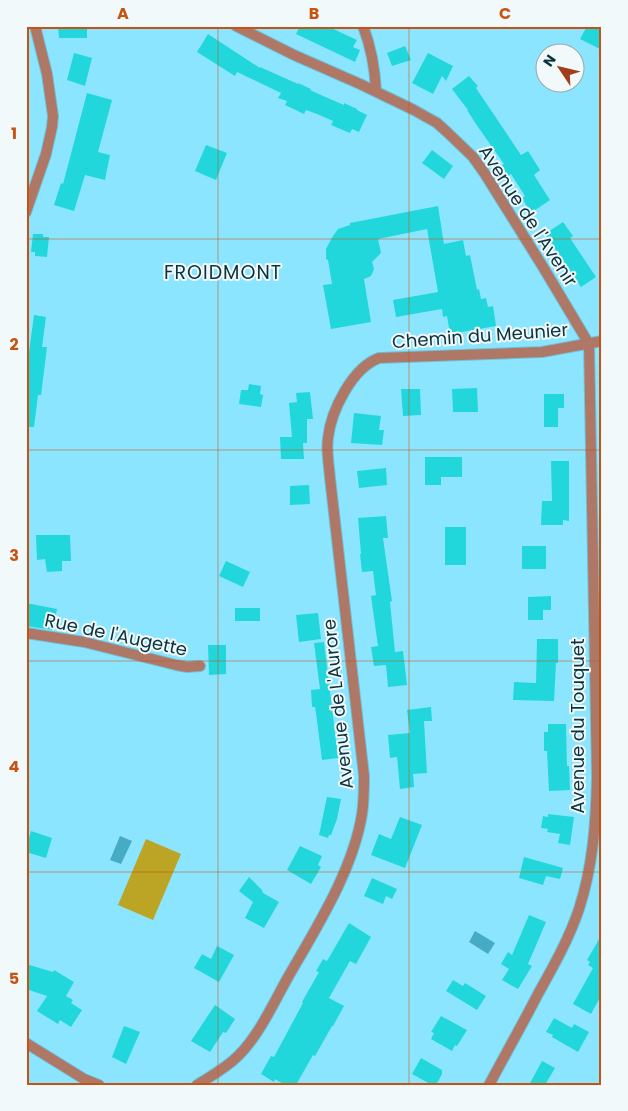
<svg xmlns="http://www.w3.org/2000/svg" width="628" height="1111" font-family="Poppins,sans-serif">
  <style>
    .green { fill: #bca425 }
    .water { fill: #47abc5 }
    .building { fill: #21d7dc }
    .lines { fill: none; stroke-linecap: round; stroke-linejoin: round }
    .street-casing { stroke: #72c1d8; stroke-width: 12 }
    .street { stroke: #ae7766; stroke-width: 10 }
    .grid { fill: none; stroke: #c75313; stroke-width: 1; stroke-opacity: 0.55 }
    .labels { text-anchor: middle; stroke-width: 4; stroke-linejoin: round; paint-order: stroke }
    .street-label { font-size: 18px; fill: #0b333d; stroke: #f1f9fb }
    .neighbourhood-label { font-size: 19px; letter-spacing: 1px; fill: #0b333d; stroke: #f1f9fb }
    .neatline { fill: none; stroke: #c75313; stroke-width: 2 }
    .grid-label { font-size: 16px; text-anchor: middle; font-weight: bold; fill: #c75313 }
  </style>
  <rect width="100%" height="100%" fill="#8ce5ff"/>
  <!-- green -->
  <polygon class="green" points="146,839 181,854 153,920 118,905"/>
  <!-- water -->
  <g class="water">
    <polygon points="120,836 132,841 121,864 110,860"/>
    <polygon points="475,931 495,943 488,954 469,942"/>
  </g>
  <!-- building -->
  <g class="building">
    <polygon points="58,26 87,26 87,38 59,38"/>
    <polygon points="300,26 327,26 357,40 353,47 360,50 355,62 296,34"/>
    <polygon points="587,26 602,26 602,50 580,39"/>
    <polygon points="208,34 260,68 260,67 298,84 298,83 311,89 310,90 321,95 344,105 344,103 357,109 357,110 367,115 359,132 352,129 350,133 331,125 333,121 317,114 306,110 304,114 285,105 287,101 278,98 281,93 237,72 235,76 197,52"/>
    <polygon points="405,46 411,60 392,66 387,53"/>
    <polygon points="74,53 92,58 85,86 67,80"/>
    <polygon points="428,53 453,66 446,81 442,76 433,94 412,83"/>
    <polygon points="469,76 478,86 476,88 521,155 528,151 540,170 534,175 550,200 531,213 522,198 525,196 511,174 508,176 501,166 504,164 478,127 467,110 468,110 452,89"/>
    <polygon points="87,93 112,100 98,152 110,155 105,180 85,175 74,211 54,205 61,183 63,184"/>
    <polygon points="206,145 227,153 216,180 195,171"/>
    <polygon points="432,150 453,166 444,179 422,163"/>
    <polygon points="438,206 444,244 463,240 466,256 470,255 477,290 479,289 481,299 486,298 488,307 493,306 496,326 450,334 447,316 443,317 442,309 396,317 393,300 438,292 427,229 378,239 381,253 372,262 374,269 371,276 364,279 371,322 331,329 323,285 332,284 328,260 326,259 326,249 333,236 338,229 350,225 350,223"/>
    <polygon points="563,222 573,236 570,238 596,277 581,287 545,234"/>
    <polygon points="33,234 43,234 43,237 49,237 47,257 35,256 35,252 31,252"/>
    <polygon points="34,315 46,317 42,347 47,347 41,395 38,395 34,427 26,427 26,366 27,367"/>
    <polygon points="249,384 261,386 260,394 263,395 261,407 239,404 241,390 248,390"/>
    <polygon points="477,388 478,412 453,412 452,389"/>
    <polygon points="401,389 420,389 421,415 403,416"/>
    <polygon points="310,392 313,419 307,419 307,443 303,443 304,459 281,459 280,437 292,437 289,403 297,402 296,393"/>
    <polygon points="544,394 564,394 564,408 558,408 558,427 544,427"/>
    <polygon points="354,413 381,416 379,430 384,430 382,445 351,443"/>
    <polygon points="425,457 462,457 462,477 441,477 441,485 425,485"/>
    <polygon points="551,461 569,461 569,521 563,520 563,525 541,525 542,501 552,501"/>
    <polygon points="386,468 387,485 359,488 357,471"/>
    <polygon points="309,485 310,504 290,505 290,486"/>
    <polygon points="386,516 388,538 383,538 392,601 390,602 395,652 403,651 407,685 388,687 386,665 374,666 371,647 378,646 371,596 376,595 373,571 362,572 360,554 361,554 358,518"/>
    <rect x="445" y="527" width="21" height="38"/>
    <polygon points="36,535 70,535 71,561 62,561 62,571 47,572 45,559 37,560"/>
    <rect x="522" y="546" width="24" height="23"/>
    <polygon points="226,561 250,572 243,587 219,576"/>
    <polygon points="551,596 551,610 543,610 543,620 528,620 528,597"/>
    <polygon points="26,603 57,609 53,630 26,626"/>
    <rect x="235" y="608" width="25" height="13"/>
    <polygon points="318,613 321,639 299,642 296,615"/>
    <polygon points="537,639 558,639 558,663 556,663 554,701 513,700 514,682 536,683"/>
    <polygon points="324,642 338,758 322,760 316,713 315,707 312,707 311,690 320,689 314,643"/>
    <polygon points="208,645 226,645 226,674 209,675"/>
    <polygon points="431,707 432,721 424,721 427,773 413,774 414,787 400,789 397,757 390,758 388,735 410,733 407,710"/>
    <polygon points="548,724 566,724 567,766 569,766 570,790 549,791 547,751 544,751 544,732 548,732"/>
    <polygon points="327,797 341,799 337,819 331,835 329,835 328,838 319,835"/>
    <polygon points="548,814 574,817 570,845 558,843 560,834 547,832 548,829 541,828 543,816 548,817"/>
    <polygon points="400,817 422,825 405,868 371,855 379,834 391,839"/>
    <polygon points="31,831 52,838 46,858 26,852 26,848"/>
    <polygon points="300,846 322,856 318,865 321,867 311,884 287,870"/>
    <polygon points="524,857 563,868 560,879 546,876 543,885 519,878"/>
    <polygon points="249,877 262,890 263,893 279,902 264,928 245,918 253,902 239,891"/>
    <polygon points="372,878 397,889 392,899 386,896 383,904 364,896"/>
    <polygon points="529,915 546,922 528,964 532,966 518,989 502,980 509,969 501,964 508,952 512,955"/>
    <polygon points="349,923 371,937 356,964 350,961 329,998 344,1006 333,1026 332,1026 315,1056 313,1055 296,1085 285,1085 275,1079 274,1082 261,1074 271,1056 274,1057 303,1003 302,1002 319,972 316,971 323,959 327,961"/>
    <polygon points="602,934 602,994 591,1014 573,1004 593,968 588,965 590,962 587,960"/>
    <polygon points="217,946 234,955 219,982 194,968 202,954 211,959"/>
    <polygon points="26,964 53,972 54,970 74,982 66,996 73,1000 71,1003 82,1010 71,1027 60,1020 58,1024 37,1011 47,996 26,989"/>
    <polygon points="453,980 463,986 465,983 486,996 477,1010 446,991"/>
    <polygon points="215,1005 235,1019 226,1033 223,1032 210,1052 191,1041"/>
    <polygon points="441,1016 467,1030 457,1046 455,1045 452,1051 431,1039 434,1033 431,1032"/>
    <polygon points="554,1018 572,1028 574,1024 589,1032 578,1052 552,1037 553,1035 546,1032"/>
    <polygon points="124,1026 140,1032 126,1064 112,1057"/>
    <polygon points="421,1058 442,1070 442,1074 436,1085 432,1085 412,1074"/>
    <polygon points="542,1061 555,1068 545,1085 529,1085"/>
  </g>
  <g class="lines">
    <!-- street casing -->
    <g class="street-casing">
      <g id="street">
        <path d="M236 26 294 55 360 84 414 110 437 123 447 132 473 157 485 174 543 267 589 344 597 777C596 822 593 866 579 909 569 939 553 967 538 994 522 1025 505 1055 489 1085"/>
        <path d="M363 26C371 47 375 69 376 91"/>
        <polyline points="26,212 46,154 52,127 53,116 47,74 35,26"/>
        <polyline points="26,633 84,642 176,665 187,667 200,666"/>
        <polyline points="26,1043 84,1079 99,1085"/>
        <path d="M197 1085C211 1076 226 1068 238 1056 259 1035 272 1006 287 979 315 930 353 871 362 814 364 801 364 789 364 776L330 478C329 465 326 451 328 438 331 411 352 368 379 358L542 352 602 341"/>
      </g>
    </g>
    <!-- street -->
    <use href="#street" class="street"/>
  </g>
  <!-- grid -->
  <path class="grid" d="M218 26V1085M409 26V1085M26 239H602M26 450H602M26 661H602M26 872H602"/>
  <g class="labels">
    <!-- street labels -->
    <g class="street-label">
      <text transform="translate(528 216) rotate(57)" y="6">Avenue de l'Avenir</text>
      <text transform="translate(480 336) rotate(-4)" y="6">Chemin du Meunier</text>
      <text transform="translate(116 635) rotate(12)" y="6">Rue de l'Augette</text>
      <text transform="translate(338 704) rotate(-96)" y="6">Avenue de L'Aurore</text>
      <text transform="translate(578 726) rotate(-90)" y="6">Avenue du Touquet</text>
    </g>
    <!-- neighbourhood labels -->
    <g class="neighbourhood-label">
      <text x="223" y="279">FROIDMONT</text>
    </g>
  </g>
  <!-- border -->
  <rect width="628" height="1111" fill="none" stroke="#f1f9fb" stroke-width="55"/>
  <!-- north arrow -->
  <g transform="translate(560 68) rotate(305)"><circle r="24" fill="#f1f9fb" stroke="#95aaaf"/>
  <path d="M0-4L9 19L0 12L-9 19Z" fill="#a33c19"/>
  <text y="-8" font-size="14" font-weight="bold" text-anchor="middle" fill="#0b333d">N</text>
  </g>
  <rect x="28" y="28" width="572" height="1056" class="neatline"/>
  <g class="grid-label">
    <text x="123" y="19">A</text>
    <text x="314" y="19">B</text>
    <text x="505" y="19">C</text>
    <text x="14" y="139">1</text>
    <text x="14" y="350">2</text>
    <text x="14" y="561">3</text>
    <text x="14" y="772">4</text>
    <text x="14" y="984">5</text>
  </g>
</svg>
